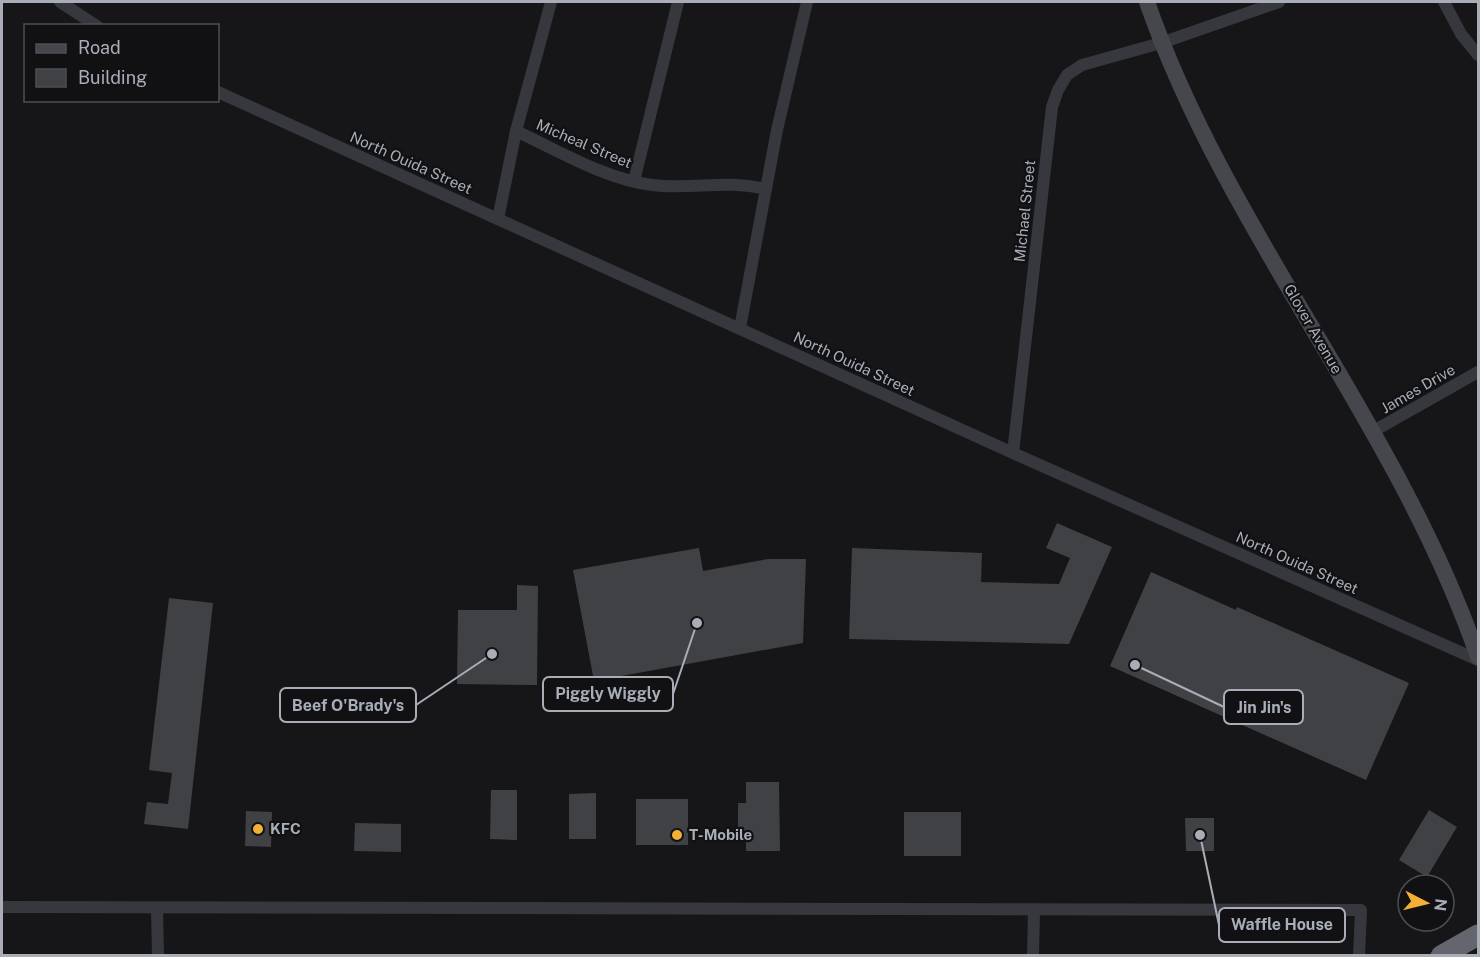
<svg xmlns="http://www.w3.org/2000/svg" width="1480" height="957" font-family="'Public Sans',sans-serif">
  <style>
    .building { fill: #404145 }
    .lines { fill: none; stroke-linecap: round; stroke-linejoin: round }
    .street { stroke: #37383d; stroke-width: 12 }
    .secondary { stroke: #45474d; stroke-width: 16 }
    .highway { stroke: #63666e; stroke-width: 21 }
    .poi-dot { fill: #f2b134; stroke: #111113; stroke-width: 2 }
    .labels { text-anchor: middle; stroke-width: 4.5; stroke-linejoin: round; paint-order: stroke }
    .street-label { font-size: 15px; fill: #a8adb8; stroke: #111113 }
    .poi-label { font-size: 15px; font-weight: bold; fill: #a8adb8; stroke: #111113; text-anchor: start }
    .leader { fill: none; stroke: #a8adb8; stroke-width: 2 }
    .callout-dot { fill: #a8adb8; stroke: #111113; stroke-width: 2 }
    .callout { fill: #111113; stroke: #a8adb8; stroke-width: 2 }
    .callout-label { font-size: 16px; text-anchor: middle; font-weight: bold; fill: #a8adb8 }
  </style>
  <rect width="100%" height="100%" fill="#161618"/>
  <!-- building -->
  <g class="building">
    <polygon points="1057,523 1112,547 1069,644 849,639 852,548 982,553 981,582 1059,584 1070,558 1046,548"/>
    <polygon points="699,548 703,571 768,559 806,559 803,643 594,681 573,570"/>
    <polygon points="1151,572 1236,610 1237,607 1409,683 1366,780 1110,666"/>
    <polygon points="517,585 538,586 537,685 457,684 458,610 517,610"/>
    <polygon points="169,598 213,603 188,829 144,824 147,802 168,804 172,773 149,770"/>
    <polygon points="746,782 779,782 780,851 746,851 746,840 738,839 738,803 746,803"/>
    <polygon points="491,790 517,790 517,840 490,839"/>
    <polygon points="596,793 596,839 569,839 569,794"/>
    <rect x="636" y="799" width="52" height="46"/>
    <polygon points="1429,810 1457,827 1427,877 1399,860"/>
    <polygon points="246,811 272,812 271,847 245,846"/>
    <rect x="904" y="812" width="57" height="44"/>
    <polygon points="1185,818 1214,818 1214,851 1186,851"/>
    <polygon points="355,823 401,824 401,852 354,851"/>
  </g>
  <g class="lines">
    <!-- street -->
    <g class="street">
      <polyline points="60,2 97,26"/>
      <polyline points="1444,2 1461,34 1478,55"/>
      <polyline points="218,92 1013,453 1478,660"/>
      <path d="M516 131C559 151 605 179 652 185 692 190 725 179 766 189"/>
      <polyline points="634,181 678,2"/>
      <polyline points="498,219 516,131 551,2"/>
      <polyline points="740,328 777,130 807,2"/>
      <polyline points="1372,432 1478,372"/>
      <polyline points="1013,453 1052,107 1058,90 1067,75 1082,65 1161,43 1279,2"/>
      <polyline points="2,907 1361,910 1359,956"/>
      <polyline points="157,908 158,956"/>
      <polyline points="1033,956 1034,910"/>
    </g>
    <!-- secondary -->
    <path class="secondary" d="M1147 2C1228 234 1398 424 1478 657"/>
    <!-- highway -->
    <polyline class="highway" points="1441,956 1478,935"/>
  </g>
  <!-- markers -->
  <g class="poi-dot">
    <circle cx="258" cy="829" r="6"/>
    <circle cx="677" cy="835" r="6"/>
  </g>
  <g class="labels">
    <!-- street labels -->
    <g class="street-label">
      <text transform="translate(584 144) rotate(23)" y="5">Micheal Street</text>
      <text transform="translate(411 163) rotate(24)" y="5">North Ouida Street</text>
      <text transform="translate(1025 211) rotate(-84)" y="5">Michael Street</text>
      <text transform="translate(1313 329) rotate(60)" y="5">Glover Avenue</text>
      <text transform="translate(854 364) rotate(25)" y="5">North Ouida Street</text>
      <text transform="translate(1418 389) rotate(-30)" y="5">James Drive</text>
      <text transform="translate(1297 563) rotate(24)" y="5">North Ouida Street</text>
    </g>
    <!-- poi labels -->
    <g class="poi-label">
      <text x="270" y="834">KFC</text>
      <text x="689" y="840">T-Mobile</text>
    </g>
  </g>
  <!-- callouts -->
  <path class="leader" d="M697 623L673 694M492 654L416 705M1135 665L1224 707M1200 835L1219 925"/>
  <g class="callout-dot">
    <circle cx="697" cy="623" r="6"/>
    <circle cx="492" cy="654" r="6"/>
    <circle cx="1135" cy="665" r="6"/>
    <circle cx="1200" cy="835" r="6"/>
  </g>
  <g class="callout">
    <rect x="543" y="677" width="130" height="34" rx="6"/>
    <rect x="280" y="688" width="136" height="34" rx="6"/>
    <rect x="1224" y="690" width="79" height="34" rx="6"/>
    <rect x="1219" y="908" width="126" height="34" rx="6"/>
  </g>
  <g class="callout-label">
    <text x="608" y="699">Piggly Wiggly</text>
    <text x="348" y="711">Beef O'Brady's</text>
    <text x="1264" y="713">Jin Jin's</text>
    <text x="1282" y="930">Waffle House</text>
  </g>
  <!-- border -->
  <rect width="1480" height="957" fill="none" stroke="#a8adb8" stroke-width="6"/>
  <!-- legend -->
  <rect x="24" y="24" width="195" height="78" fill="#111113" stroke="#4d4f55" stroke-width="1.5"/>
  <rect x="36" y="44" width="30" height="9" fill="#45474d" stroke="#4d4f55" stroke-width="1.5"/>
  <text x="78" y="54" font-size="18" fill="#a8adb8">Road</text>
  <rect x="36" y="69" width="30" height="18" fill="#404145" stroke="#4d4f55" stroke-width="1.5"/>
  <text x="78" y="84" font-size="18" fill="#a8adb8">Building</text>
  <!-- north arrow -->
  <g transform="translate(1426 903) rotate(97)"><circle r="28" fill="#111113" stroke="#4d4f55" stroke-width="1.5"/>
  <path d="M0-4.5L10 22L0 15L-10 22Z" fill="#f2b134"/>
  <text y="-9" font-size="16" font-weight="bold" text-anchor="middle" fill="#a8adb8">N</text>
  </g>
</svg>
